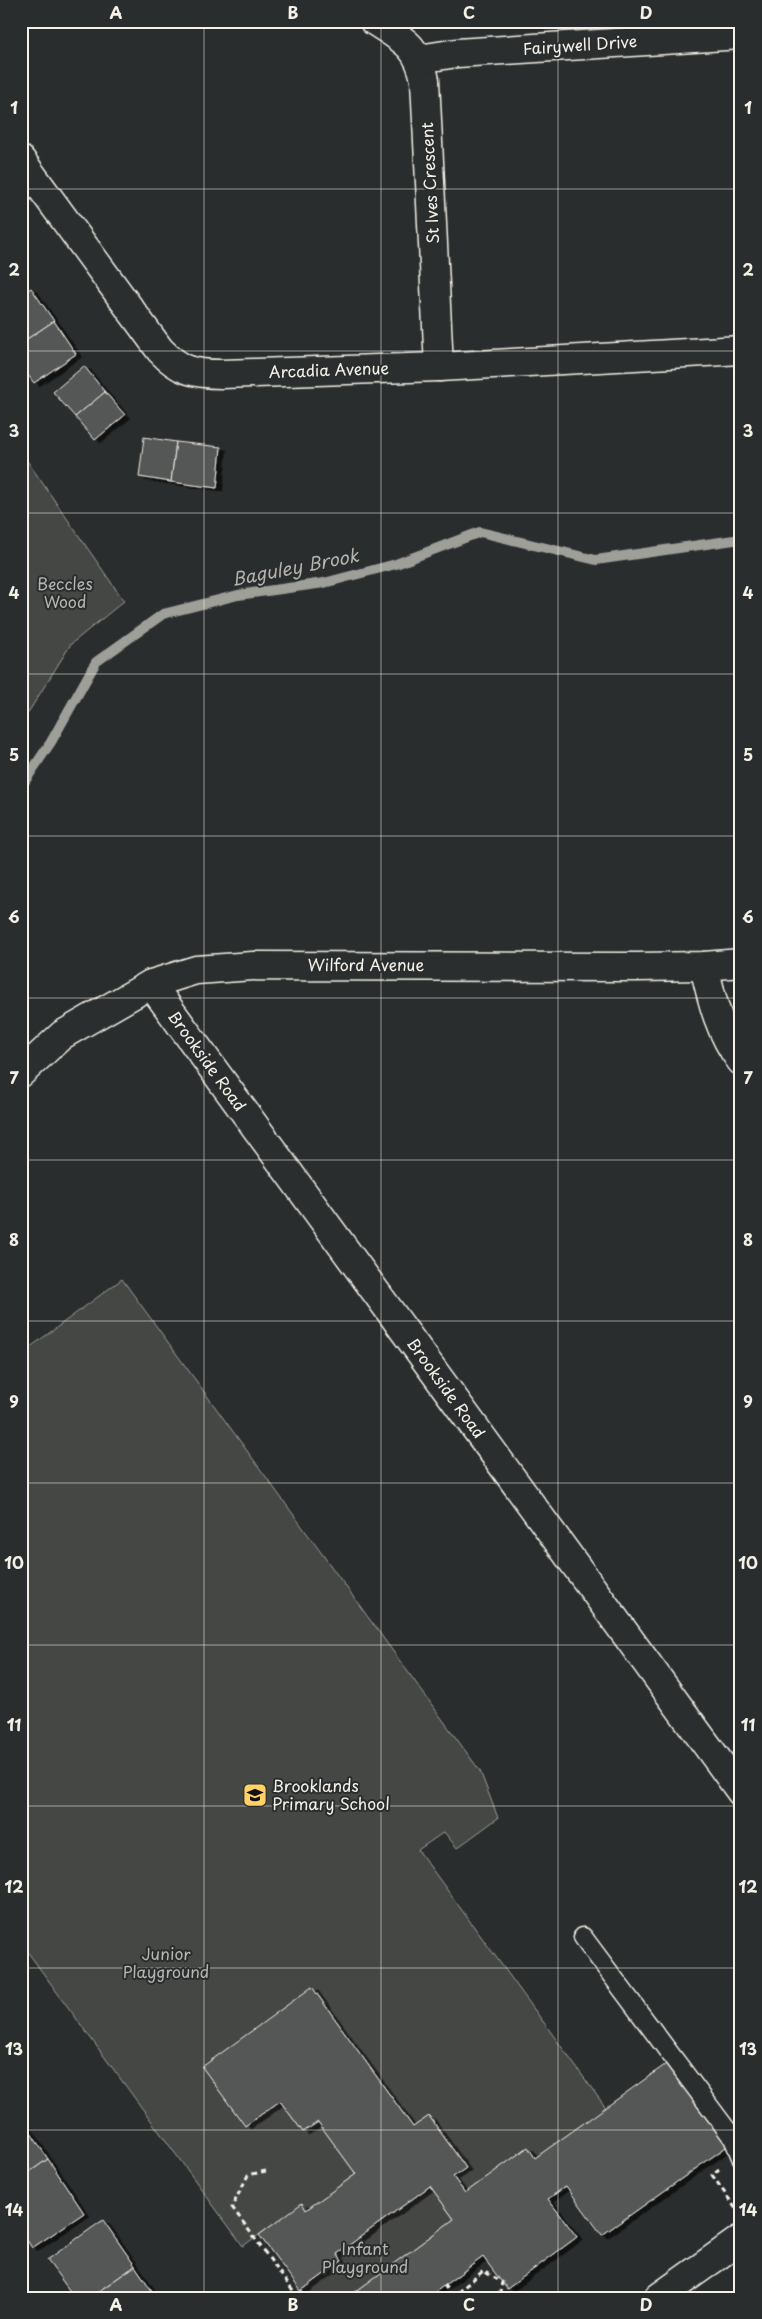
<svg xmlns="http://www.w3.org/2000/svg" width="762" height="2319" font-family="'Playpen Sans',sans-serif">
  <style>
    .green { fill: #444645; stroke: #9c9c96 }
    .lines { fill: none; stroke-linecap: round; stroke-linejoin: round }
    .stream { stroke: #9f9f9a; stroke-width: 10 }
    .building { fill: #555756; stroke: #f4f1e8; filter: url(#shadow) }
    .service-casing { stroke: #f4f1e8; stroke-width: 21 }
    .minor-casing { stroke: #f4f1e8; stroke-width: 31 }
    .path { stroke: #f4f1e8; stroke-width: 3; stroke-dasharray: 5 4; stroke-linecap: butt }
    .service { stroke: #2a2d2e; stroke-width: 18 }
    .minor { stroke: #2a2d2e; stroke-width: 28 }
    .grid { fill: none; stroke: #f4f1e8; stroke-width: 1; stroke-opacity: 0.55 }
    .labels { text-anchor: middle; stroke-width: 4; stroke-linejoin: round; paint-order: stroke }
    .street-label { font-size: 16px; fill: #f4f1e8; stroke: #2a2d2e }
    .park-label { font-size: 16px; fill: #b6b5af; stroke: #2a2d2e }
    .poi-label { font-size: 16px; fill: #f4f1e8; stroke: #2a2d2e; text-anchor: start }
    .water-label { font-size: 18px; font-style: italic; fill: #b5b3ae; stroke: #2a2d2e }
    .neatline { fill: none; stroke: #f4f1e8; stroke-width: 2 }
    .grid-label { font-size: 16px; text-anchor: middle; font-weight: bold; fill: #f4f1e8 }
  </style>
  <defs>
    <filter id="shadow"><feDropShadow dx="5.5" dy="3" stdDeviation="0" flood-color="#0009"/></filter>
  </defs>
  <rect width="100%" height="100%" fill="#2a2d2e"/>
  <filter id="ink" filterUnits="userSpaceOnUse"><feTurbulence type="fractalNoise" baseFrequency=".02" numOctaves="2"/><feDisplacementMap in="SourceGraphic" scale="10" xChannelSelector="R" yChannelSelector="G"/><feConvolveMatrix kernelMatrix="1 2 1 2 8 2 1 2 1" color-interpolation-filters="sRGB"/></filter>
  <g filter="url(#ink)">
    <!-- green -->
    <g class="green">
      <polygon points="21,452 124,601 71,644 21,724"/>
      <polygon points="122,1279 480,1771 498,1818 457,1848 444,1832 418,1850 606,2108 535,2158 527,2148 465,2193 453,2177 466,2167 429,2116 413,2127 312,1988 245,2126 280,2101 303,2132 318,2122 356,2174 306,2210 302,2204 243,2246 21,1943 21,1354"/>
      <polygon points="430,2186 454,2219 347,2298 305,2298 301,2291 342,2261 337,2254"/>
    </g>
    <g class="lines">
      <!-- stream -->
      <polyline class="stream" points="21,787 51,742 96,662 163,614 238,595 324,583 396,564 480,532 596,560 741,539"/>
    </g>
    <!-- building -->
    <g class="building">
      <polygon points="31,288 54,321 21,343 21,295"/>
      <polygon points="54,321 76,354 34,383 21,366 21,343"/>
      <polygon points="84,366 105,392 75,417 53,392"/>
      <polygon points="105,392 125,415 95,440 75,417"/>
      <polygon points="144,437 176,442 171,482 139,477"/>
      <polygon points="176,442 221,447 217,488 171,482"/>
      <polygon points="312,1987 413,2127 429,2116 466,2168 453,2177 465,2193 528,2147 535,2158 669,2062 729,2145 602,2235 566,2186 548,2199 577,2237 507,2289 483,2257 427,2298 347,2298 454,2219 430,2186 337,2254 342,2261 301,2291 259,2235 302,2203 306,2210 356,2174 318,2122 303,2132 280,2101 245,2126 202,2067"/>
      <polygon points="21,2118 48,2159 21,2178"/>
      <polygon points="48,2159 84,2213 32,2248 21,2231 21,2178"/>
      <polygon points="103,2220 135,2266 89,2298 75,2298 47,2260"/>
      <polygon points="135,2266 157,2298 89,2298"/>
    </g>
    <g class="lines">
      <!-- service casing -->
      <g class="service-casing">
        <polyline id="service" points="583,1937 733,2138 741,2157"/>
      </g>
      <!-- minor casing -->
      <g class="minor-casing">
        <g id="minor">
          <path d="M374 21C402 39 418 45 425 80L439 367"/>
          <polyline points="419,59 457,53 741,35"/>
          <path d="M21 160 160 350C179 370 193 374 221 374L439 367 741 350"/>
          <path d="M704 966C712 1000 719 1032 741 1061"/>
          <polyline points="151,984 741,1792"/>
          <polyline points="21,1073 62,1035 151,984 196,970 253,966 638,967 704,966 741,963"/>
          <polyline points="658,2298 741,2239"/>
        </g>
      </g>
      <!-- path -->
      <g class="path">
        <polyline points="719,2169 712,2175 736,2209"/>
        <polyline points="266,2171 248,2175 232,2207 298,2298"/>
        <polyline points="444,2285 452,2297"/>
        <polyline points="451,2298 483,2271 502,2282 499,2298"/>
      </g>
      <!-- service -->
      <use href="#service" class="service"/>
      <!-- minor -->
      <use href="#minor" class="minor"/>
    </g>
  </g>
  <!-- grid -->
  <path class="grid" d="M204 21V2298M381 21V2298M558 21V2298M21 189H741M21 351H741M21 513H741M21 674H741M21 836H741M21 998H741M21 1160H741M21 1321H741M21 1483H741M21 1645H741M21 1806H741M21 1968H741M21 2130H741"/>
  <!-- icons -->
  <defs>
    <g id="school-square" transform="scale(1.25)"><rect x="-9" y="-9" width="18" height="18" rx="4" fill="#ffd166" stroke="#2a2d2e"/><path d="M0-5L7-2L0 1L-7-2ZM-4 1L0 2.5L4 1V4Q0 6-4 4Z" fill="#111"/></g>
  </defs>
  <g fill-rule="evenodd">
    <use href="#school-square" x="255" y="1795"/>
  </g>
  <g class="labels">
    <!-- street labels -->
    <g class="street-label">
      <text transform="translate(580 45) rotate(-4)" y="6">Fairywell Drive</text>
      <text transform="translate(430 183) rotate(-93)" y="6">St Ives Crescent</text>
      <text transform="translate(329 370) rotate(-2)" y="6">Arcadia Avenue</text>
      <text x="366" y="971">Wilford Avenue</text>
      <text transform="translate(207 1061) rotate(54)" y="6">Brookside Road</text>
      <text transform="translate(446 1388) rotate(54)" y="6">Brookside Road</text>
    </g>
    <!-- park labels -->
    <g class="park-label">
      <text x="65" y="590">Beccles<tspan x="65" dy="18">Wood</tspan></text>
      <text x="166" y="1960">Junior<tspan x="166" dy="18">Playground</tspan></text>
      <text x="365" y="2255">Infant<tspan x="365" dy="18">Playground</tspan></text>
    </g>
    <!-- poi labels -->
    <g class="poi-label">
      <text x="272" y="1792">Brooklands<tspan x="272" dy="18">Primary School</tspan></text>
    </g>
    <!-- water labels -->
    <g class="water-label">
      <text transform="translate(295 568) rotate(-11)" y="6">Baguley Brook</text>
    </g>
  </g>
  <!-- margin -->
  <rect width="762" height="2319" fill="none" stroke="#2a2d2e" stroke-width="55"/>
  <rect x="28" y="28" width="706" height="2264" class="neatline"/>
  <g class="grid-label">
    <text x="116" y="19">A</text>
    <text x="293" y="19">B</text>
    <text x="469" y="19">C</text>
    <text x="646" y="19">D</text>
    <text x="14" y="114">1</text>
    <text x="748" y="114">1</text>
    <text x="14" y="276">2</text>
    <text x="748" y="276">2</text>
    <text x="14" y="437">3</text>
    <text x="748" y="437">3</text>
    <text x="14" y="599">4</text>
    <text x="748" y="599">4</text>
    <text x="14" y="761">5</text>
    <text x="748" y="761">5</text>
    <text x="14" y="923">6</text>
    <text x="748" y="923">6</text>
    <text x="14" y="1084">7</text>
    <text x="748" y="1084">7</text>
    <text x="14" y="1246">8</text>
    <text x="748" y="1246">8</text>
    <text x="14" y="1408">9</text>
    <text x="748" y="1408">9</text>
    <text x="14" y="1569">10</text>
    <text x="748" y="1569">10</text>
    <text x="14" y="1731">11</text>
    <text x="748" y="1731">11</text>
    <text x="14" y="1893">12</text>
    <text x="748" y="1893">12</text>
    <text x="14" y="2055">13</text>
    <text x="748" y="2055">13</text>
    <text x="14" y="2216">14</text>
    <text x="748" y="2216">14</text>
    <text x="116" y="2311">A</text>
    <text x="293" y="2311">B</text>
    <text x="469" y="2311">C</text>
    <text x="646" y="2311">D</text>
  </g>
</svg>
